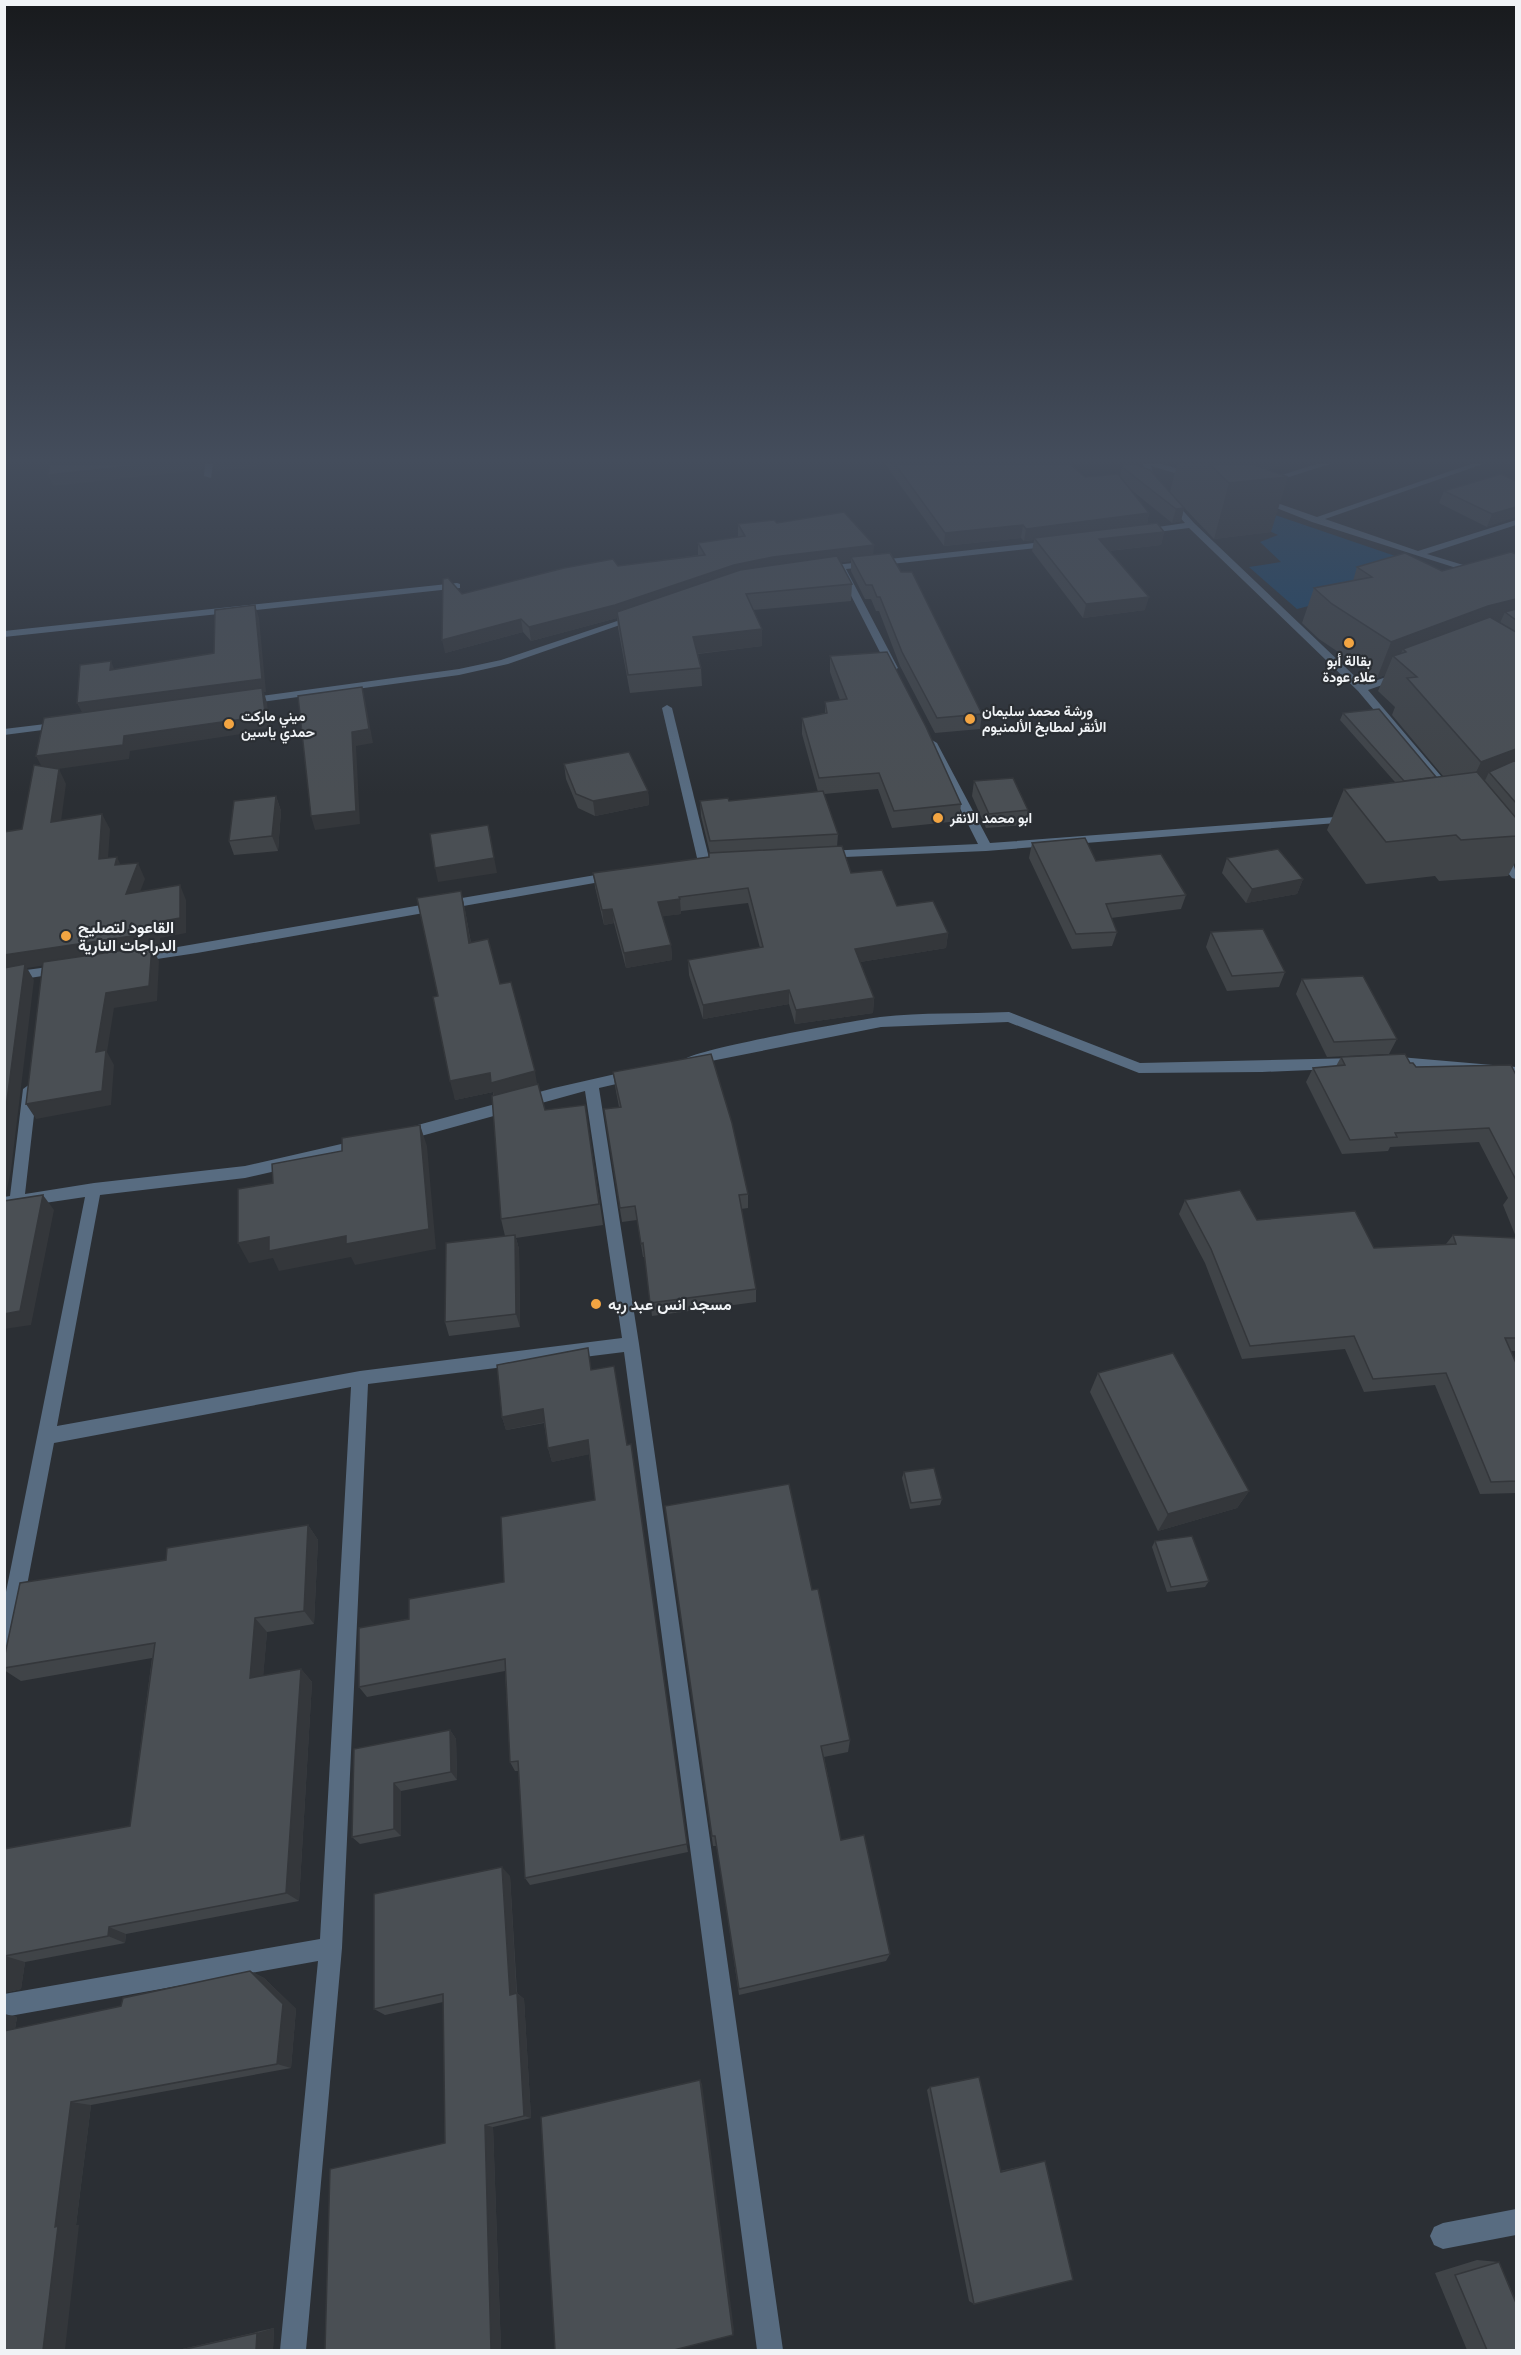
<svg xmlns="http://www.w3.org/2000/svg" width="1521" height="2355" font-family="Raleway,Vazirmatn,sans-serif">
  <style>
    .green { fill: #18456d }
    .lines { fill: none; stroke-linecap: round; stroke-linejoin: round }
    .street { fill: #586c81; fill-rule: evenodd }
    .wall { fill: #404448 }
    .shaded-wall { fill: #34373b }
    .building { fill: #4a4f54; stroke: #34373b; stroke-width: 1.5 }
    .poi-dot { fill: #f3a542; stroke: #2b2f34; stroke-width: 2 }
    .labels { text-anchor: middle; stroke-width: 4.5; stroke-linejoin: round; paint-order: stroke }
    .far-poi-label { font-size: 14px; font-weight: bold; fill: #f0f3f6; stroke: #2b2f34; text-anchor: start }
    .poi-label { font-size: 16px; font-weight: bold; fill: #f0f3f6; stroke: #2b2f34; text-anchor: start }
  </style>
  <rect width="100%" height="100%" fill="#2b2f34"/>
  <!-- green -->
  <polygon class="green" points="1237,502 1486,587 1393,584 1297,609 1249,567 1281,562 1260,542 1278,535 1215,506"/>
  <g class="lines">
    <!-- street -->
    <g class="street">
      <polygon points="205,464 213,464 211,478 204,476"/>
      <polygon points="1143,464 1162,464 1198,475 1198,479 1195,479 1151,466 1154,478 1194,523 1364,685 1397,673 1405,673 1405,677 1368,690 1452,789 1452,793 1444,793 1358,691 1189,528 1141,534 1140,532 1144,529 1185,523 1147,480"/>
      <polygon points="1317,464 1330,464 1270,483 1263,481"/>
      <polygon points="1471,464 1483,464 1325,519 1418,551 1516,520 1516,525 1427,554 1516,581 1516,587 1312,522 1256,500 1263,498 1317,517"/>
      <polygon points="1052,541 1055,542 1055,546 846,569 898,668 893,671 888,668 838,570 826,572 821,569 826,566"/>
      <polygon points="457,583 460,584 460,588 4,637 4,631"/>
      <polygon points="632,616 640,618 508,664 459,675 246,704 241,701 246,698 459,669 501,660"/>
      <polygon points="667,705 672,708 710,862 704,866 698,862 662,708"/>
      <polygon points="62,722 66,723 66,727 4,735 4,729"/>
      <polygon points="932,740 937,743 990,843 1349,816 1355,819 1349,822 986,851 821,858 821,852 825,851 978,844 927,743"/>
      <path d="M1499 850C1511 855 1516 867 1516 879L1512 878 1493 854Z"/>
      <polygon points="613,872 617,873 617,879 197,953 137,962 131,958 137,954"/>
      <polygon points="63,965 68,966 69,969 68,972 4,982 4,973"/>
      <path d="M1009 1012 1140 1063 1358 1058 1365 1063 1358 1068 1262 1072 1139 1073 1008 1022 881 1027 691 1065 684 1060C691 1050 857 1020 880 1017 922 1012 967 1014 1009 1012Z"/>
      <polygon points="1388,1056 1516,1067 1516,1077 1388,1066 1381,1061"/>
      <polygon points="633,1070 638,1071 640,1075 638,1079 599,1088 639,1344 783,2350 757,2350 624,1352 368,1384 342,1948 306,2350 280,2350 318,1961 4,2017 4,1994 320,1939 351,1387 54,1443 14,1654 11,1661 4,1664 4,1602 85,1197 4,1209 4,1197 10,1196 23,1089 30,1084 37,1089 25,1194 94,1183 245,1166 363,1139 368,1141 370,1145 368,1149 363,1151 245,1178 100,1195 57,1426 360,1371 622,1338 585,1091 403,1141 398,1139 396,1135 398,1131 403,1129 554,1088"/>
      <polygon points="1516,2209 1516,2235 1443,2249 1434,2245 1430,2236 1434,2227 1443,2223"/>
    </g>
  </g>
  <!-- wall -->
  <g class="wall">
    <polygon points="885,464 1070,464 1085,477 1120,477 1122,467 1170,492 1177,464 1287,464 1267,470 1271,532 1214,539 1173,496 1184,508 1181,521 1172,523 1129,488 1149,513 1147,524 1164,532 1161,545 1109,551 1145,610 1083,618 1032,551 1034,540 1024,541 1021,538 944,546"/>
    <polygon points="1516,481 1487,527 1439,503 1444,491"/>
    <polygon points="777,523 874,555 982,714 980,729 935,733 900,666 879,611 876,611 871,599 865,599 851,571 851,561 841,562 852,584 851,601 753,610 762,629 762,646 698,654 701,668 702,686 630,693 618,628 617,618 531,641 523,632 445,653 462,594 618,566 698,555 698,543 738,537 738,524"/>
    <polygon points="1516,554 1516,865 1515,863 1508,876 1439,881 1435,876 1366,884 1327,830 1344,789 1395,782 1340,720 1343,713 1436,777 1443,776 1392,715 1395,707 1378,691 1385,675 1377,678 1319,639 1302,623 1314,588 1353,581 1357,567 1442,571"/>
    <polygon points="830,656 961,804 959,821 892,828 878,789 824,794 838,834 837,847 851,873 897,906 948,933 946,948 860,962 874,998 873,1013 795,1024 789,1004 703,1019 689,975 688,960 760,948 748,903 681,911 681,914 662,916 671,945 672,960 626,968 614,923 604,925 595,887 593,873 709,857 709,853 710,853 701,816 700,801 729,801 818,792 802,734 802,718 825,713 825,702 840,700 830,672"/>
    <polygon points="564,764 648,791 649,805 595,816 578,808 566,779"/>
    <polygon points="974,781 1028,810 1025,825 986,828 972,796"/>
    <polygon points="276,796 281,811 278,851 234,855 229,841"/>
    <polygon points="1032,843 1096,861 1186,895 1181,909 1111,918 1117,932 1112,946 1072,949 1029,858"/>
    <polygon points="1227,858 1303,879 1297,894 1246,903 1222,873"/>
    <polygon points="461,891 465,910 471,943 500,984 537,1084 545,1110 585,1105 603,1225 516,1238 519,1249 520,1327 449,1336 445,1322 505,1236 501,1219 493,1092 455,1100 438,996"/>
    <polygon points="1211,932 1285,972 1279,987 1227,991 1206,947"/>
    <polygon points="1302,979 1397,1039 1389,1054 1327,1057 1296,994"/>
    <polygon points="1341,1057 1410,1063 1416,1067 1516,1075 1516,1237 1503,1205 1508,1198 1479,1142 1390,1147 1388,1151 1342,1154 1306,1082 1313,1068 1336,1066"/>
    <polygon points="613,1072 748,1194 748,1208 741,1209 756,1289 756,1302 652,1316 645,1257 643,1257 637,1220 622,1222 604,1109 619,1107 615,1086"/>
    <polygon points="1185,1200 1257,1220 1374,1248 1446,1244 1453,1235 1516,1238 1516,1351 1511,1351 1516,1363 1516,1493 1480,1494 1435,1385 1364,1392 1345,1349 1242,1359 1205,1263 1179,1214"/>
    <polygon points="592,1370 688,1852 530,1885 525,1878 519,1771 515,1771 510,1762 505,1671 367,1697 359,1687 409,1619 504,1582 595,1500 589,1454 552,1462 548,1448 544,1423 506,1430 502,1417"/>
    <polygon points="1098,1373 1249,1491 1237,1508 1158,1531 1090,1392"/>
    <polygon points="904,1472 942,1499 940,1505 910,1509 902,1478"/>
    <polygon points="665,1506 812,1590 850,1740 848,1752 824,1757 841,1840 890,1954 886,1961 739,1995 717,1846 713,1846"/>
    <polygon points="308,1525 318,1540 314,1624 267,1632 263,1676 301,1669 312,1682 299,1901 126,1934 125,1943 25,1962 21,1989 4,1993 4,1849 130,1826 152,1658 21,1681 4,1670 4,1659"/>
    <polygon points="1155,1541 1209,1581 1205,1587 1167,1592 1152,1547"/>
    <polygon points="450,1730 456,1739 457,1780 401,1791 401,1836 360,1844 352,1837 354,1749"/>
    <polygon points="510,1876 517,1993 524,1999 531,2118 493,2127 501,2350 325,2350 445,2143 443,2002 385,2015 374,2009"/>
    <polygon points="250,1971 264,1978 296,2009 291,2068 91,2105 76,2225 79,2225 4,2350 4,2014 17,2017 15,2029 121,2006"/>
    <polygon points="930,2087 1000,2171 1045,2161 974,2304 969,2301 927,2090"/>
    <polygon points="1477,2260 1499,2262 1515,2299 1516,2299 1516,2350 1467,2350 1435,2273"/>
    <polygon points="274,2328 273,2350 178,2350"/>
  </g>
  <!-- shaded-wall -->
  <g class="shaded-wall">
    <polygon points="150,464 204,464 202,470 53,486 48,475"/>
    <polygon points="213,464 257,464 257,467 216,471"/>
    <polygon points="1234,464 1287,464 1228,481"/>
    <polygon points="1288,477 1271,532 1214,539 1229,483"/>
    <polygon points="1516,507 1516,517 1487,527 1492,514"/>
    <polygon points="1184,508 1181,521 1172,523 1176,509"/>
    <polygon points="1149,513 1147,526 1034,538 1034,540 1024,541 1026,529"/>
    <polygon points="1023,525 1021,538 944,546 945,533"/>
    <polygon points="1164,532 1161,545 1097,552 1099,539"/>
    <polygon points="874,545 873,558 851,557 851,561 773,570 617,612 617,618 531,641 529,627 734,565 773,557"/>
    <polygon points="1149,597 1145,610 1083,618 1086,604"/>
    <polygon points="1516,599 1516,620 1505,612 1494,636 1406,652 1403,649 1398,660 1393,656 1385,675 1377,678 1391,642 1488,606"/>
    <polygon points="255,605 259,618 266,692 264,692 267,703 270,728 248,730 248,733 130,751 129,759 44,771 36,756 84,716 77,703 262,679"/>
    <polygon points="521,619 523,632 445,653 442,640"/>
    <polygon points="762,629 762,646 694,654 693,637"/>
    <polygon points="111,661 116,674 110,670"/>
    <polygon points="362,687 365,700 373,743 356,746 360,824 315,830 311,816 352,732"/>
    <polygon points="1516,749 1516,778 1489,772 1479,793 1463,799 1481,762"/>
    <polygon points="59,769 66,784 59,837 51,822"/>
    <polygon points="648,791 649,805 595,816 593,801"/>
    <polygon points="276,796 281,811 278,851 272,836"/>
    <polygon points="102,814 110,829 107,874 99,859"/>
    <polygon points="488,825 497,873 438,882 435,868"/>
    <polygon points="117,857 124,872 115,865"/>
    <polygon points="138,863 145,879 133,910 126,894"/>
    <polygon points="1303,879 1297,894 1246,903 1252,889"/>
    <polygon points="180,885 186,900 186,933 160,938 160,948 153,949 159,961 157,1001 114,1008 107,1052 114,1065 111,1105 36,1119 26,1104 96,1052 106,993 151,949 27,968 34,980 11,1170 6,1194 4,1195 4,955 153,923"/>
    <polygon points="461,891 465,910 474,962 469,943"/>
    <polygon points="680,899 681,914 659,917 658,902"/>
    <polygon points="612,909 614,923 604,925 602,910"/>
    <polygon points="948,933 946,948 854,963 855,949"/>
    <polygon points="671,945 672,960 626,968 624,953"/>
    <polygon points="789,990 789,1004 703,1019 703,1005"/>
    <polygon points="874,998 873,1013 795,1024 796,1010"/>
    <polygon points="535,1071 538,1090 496,1102 493,1092 455,1100 450,1081 490,1073"/>
    <polygon points="420,1125 427,1146 436,1249 355,1265 351,1257 279,1271 273,1258 249,1263 238,1243"/>
    <polygon points="43,1195 54,1210 31,1325 4,1329 4,1314"/>
    <polygon points="515,1235 519,1249 520,1327 516,1314"/>
    <polygon points="543,1409 546,1422 506,1430 502,1417"/>
    <polygon points="588,1440 591,1454 552,1462 548,1448"/>
    <polygon points="1249,1491 1237,1508 1158,1531 1168,1514"/>
    <polygon points="308,1525 318,1540 314,1624 304,1611"/>
    <polygon points="255,1618 267,1632 262,1690 250,1678"/>
    <polygon points="301,1669 312,1682 299,1901 286,1893"/>
    <polygon points="450,1730 456,1739 457,1780 451,1772"/>
    <polygon points="394,1783 401,1791 401,1836 394,1829"/>
    <polygon points="502,1867 510,1876 517,2001 510,1995"/>
    <polygon points="109,1927 126,1934 125,1943 108,1936"/>
    <polygon points="5,1956 25,1962 21,1989 4,1993"/>
    <polygon points="250,1971 264,1978 296,2009 291,2068 277,2064"/>
    <polygon points="517,1993 524,1999 531,2118 524,2116"/>
    <polygon points="4,2014 17,2017 13,2039 4,2037"/>
    <polygon points="700,2080 702,2084 734,2330 733,2335"/>
    <polygon points="71,2102 91,2105 76,2225 79,2225 65,2350 43,2350 55,2227"/>
    <polygon points="485,2125 493,2127 501,2350 491,2350"/>
    <polygon points="274,2328 273,2350 256,2350 257,2333"/>
  </g>
  <!-- building -->
  <g class="building">
    <polygon points="50,464 150,464 48,475"/>
    <polygon points="895,464 1070,464 1085,477 1118,474 1149,513 1026,529 1023,525 945,533"/>
    <polygon points="1124,464 1134,464 1150,470 1184,508 1176,509 1122,467"/>
    <polygon points="1209,464 1252,464 1288,477 1229,483"/>
    <polygon points="1501,474 1516,481 1516,507 1492,514 1444,491"/>
    <polygon points="844,512 874,545 773,557 734,565 615,605 529,627 521,619 442,640 443,579 448,578 462,594 564,568 613,559 618,566 705,555 698,543 745,536 738,524 774,520 777,523"/>
    <polygon points="1157,523 1164,532 1099,539 1149,597 1086,604 1034,538"/>
    <polygon points="1511,552 1516,554 1516,599 1488,606 1391,642 1332,604 1314,588 1372,577 1357,567 1405,553 1442,571"/>
    <polygon points="890,553 901,572 912,572 982,714 937,718 902,652 880,597 877,597 872,585 866,585 851,557"/>
    <polygon points="837,556 852,584 746,594 762,629 693,637 701,668 628,675 617,612 740,570"/>
    <polygon points="255,605 262,679 77,703 80,665 111,661 110,670 214,653 215,610"/>
    <polygon points="1516,609 1516,620 1505,612"/>
    <polygon points="1490,617 1516,632 1516,749 1481,762 1407,678 1417,677 1393,656 1406,652 1403,649"/>
    <polygon points="887,652 926,727 961,804 894,811 879,773 819,778 802,718 827,713 825,702 847,699 830,656"/>
    <polygon points="362,687 369,729 352,732 356,811 311,816 298,696"/>
    <polygon points="262,688 265,713 243,716 243,719 124,736 123,745 36,756 44,718"/>
    <polygon points="1379,709 1436,777 1404,781 1343,713"/>
    <polygon points="629,752 648,791 593,801 576,794 564,764"/>
    <polygon points="1516,760 1516,803 1489,772"/>
    <polygon points="34,765 59,769 51,822 102,814 99,859 117,857 115,865 138,863 126,894 180,885 180,918 153,923 152,933 4,955 4,832 22,829"/>
    <polygon points="1477,772 1516,818 1516,836 1461,840 1456,835 1386,842 1344,789"/>
    <polygon points="1013,778 1028,810 989,814 974,781"/>
    <polygon points="823,791 838,834 710,841 700,801 728,798 729,801"/>
    <polygon points="276,796 272,836 229,841 234,801"/>
    <polygon points="488,825 494,858 435,868 430,834"/>
    <polygon points="1085,838 1096,861 1161,854 1186,895 1106,904 1117,932 1076,934 1032,843"/>
    <polygon points="842,846 851,873 882,870 897,906 933,901 948,933 855,949 874,998 796,1010 789,990 703,1005 688,960 763,947 748,888 679,897 680,899 658,902 671,945 624,953 612,909 602,910 593,873 709,857 709,853"/>
    <polygon points="1278,849 1303,879 1252,889 1227,858"/>
    <polygon points="461,891 469,943 488,939 500,984 511,982 535,1071 491,1083 490,1073 450,1081 433,997 438,996 417,898"/>
    <polygon points="1263,929 1285,972 1232,976 1211,932"/>
    <polygon points="152,946 149,986 106,993 96,1052 106,1050 102,1091 26,1104 43,962"/>
    <polygon points="25,964 4,1123 4,968"/>
    <polygon points="1363,976 1397,1039 1334,1042 1302,979"/>
    <polygon points="711,1054 732,1123 748,1194 739,1195 756,1289 650,1303 643,1243 641,1244 635,1206 620,1208 604,1109 621,1107 613,1072"/>
    <polygon points="1405,1054 1410,1063 1413,1063 1416,1067 1511,1065 1516,1075 1516,1180 1489,1128 1395,1133 1397,1137 1350,1140 1313,1068 1345,1065 1341,1057"/>
    <polygon points="538,1084 545,1110 585,1105 599,1204 501,1219 492,1096"/>
    <polygon points="420,1125 429,1229 346,1244 346,1236 269,1251 269,1237 238,1243 238,1189 273,1183 272,1164 342,1151 342,1138"/>
    <polygon points="1240,1190 1257,1220 1355,1211 1374,1248 1456,1244 1453,1235 1516,1238 1516,1338 1505,1338 1516,1363 1516,1481 1491,1482 1446,1373 1373,1379 1354,1336 1250,1346 1211,1249 1185,1200"/>
    <polygon points="43,1195 20,1311 4,1314 4,1201"/>
    <polygon points="515,1235 516,1314 445,1322 446,1243"/>
    <polygon points="588,1348 591,1370 614,1366 627,1445 631,1444 687,1844 525,1878 518,1761 510,1762 505,1659 359,1687 359,1628 409,1619 409,1599 504,1582 501,1517 595,1500 588,1440 548,1448 543,1409 502,1417 497,1365"/>
    <polygon points="1173,1353 1249,1491 1168,1514 1098,1373"/>
    <polygon points="934,1468 942,1499 911,1503 904,1472"/>
    <polygon points="789,1484 812,1590 818,1589 850,1740 821,1746 841,1840 864,1835 890,1954 739,1989 715,1836 712,1836 665,1506"/>
    <polygon points="308,1525 304,1611 255,1618 250,1678 301,1669 286,1893 109,1927 108,1936 5,1956 4,1959 4,1849 130,1826 155,1643 4,1668 4,1659 20,1583 166,1560 167,1548"/>
    <polygon points="1192,1536 1209,1581 1171,1587 1155,1541"/>
    <polygon points="450,1730 451,1772 394,1783 394,1829 352,1837 354,1749"/>
    <polygon points="502,1867 510,1995 517,1993 524,2116 485,2125 491,2350 325,2350 330,2169 445,2143 443,1994 374,2009 374,1894"/>
    <polygon points="250,1971 283,2004 277,2064 71,2102 55,2227 58,2226 43,2350 4,2350 4,2031 121,2006 123,1998"/>
    <polygon points="979,2077 1001,2172 1045,2161 1073,2280 974,2304 930,2087"/>
    <polygon points="700,2080 733,2335 674,2350 555,2350 541,2117"/>
    <polygon points="1499,2262 1516,2303 1516,2350 1487,2350 1455,2275"/>
    <polygon points="257,2333 256,2350 181,2350"/>
  </g>
  <!-- sky -->
  <linearGradient id="sky" x2="0" y2="1"><stop stop-color="#181a1d"/><stop offset="0.58" stop-color="#444d5c"/><stop offset="1" stop-color="#444d5c" stop-opacity="0"/></linearGradient>
  <rect width="1521" height="794" fill="url(#sky)"/>
  <!-- markers -->
  <g class="poi-dot">
    <circle cx="1349" cy="643" r="6"/>
    <circle cx="970" cy="719" r="6"/>
    <circle cx="229" cy="724" r="6"/>
    <circle cx="938" cy="818" r="6"/>
    <circle cx="66" cy="936" r="6"/>
    <circle cx="596" cy="1304" r="6"/>
  </g>
  <g class="labels">
    <!-- far-poi labels -->
    <g class="far-poi-label">
      <text x="1349" y="666" text-anchor="middle">بقالة أبو<tspan x="1349" dy="16">علاء عودة</tspan></text>
      <text x="982" y="716">ورشة محمد سليمان<tspan x="982" dy="16">الأنقر لمطابخ الألمنيوم</tspan></text>
      <text x="241" y="721">ميني ماركت<tspan x="241" dy="16">حمدي ياسين</tspan></text>
      <text x="950" y="823">ابو محمد الانقر</text>
    </g>
    <!-- poi labels -->
    <g class="poi-label">
      <text x="78" y="933">القاعود لتصليح<tspan x="78" dy="18">الدراجات النارية</tspan></text>
      <text x="608" y="1310">مسجد انس عبد ربه</text>
    </g>
  </g>
  <!-- border -->
  <rect width="1521" height="2355" fill="none" stroke="#f0f3f6" stroke-width="12"/>
</svg>
